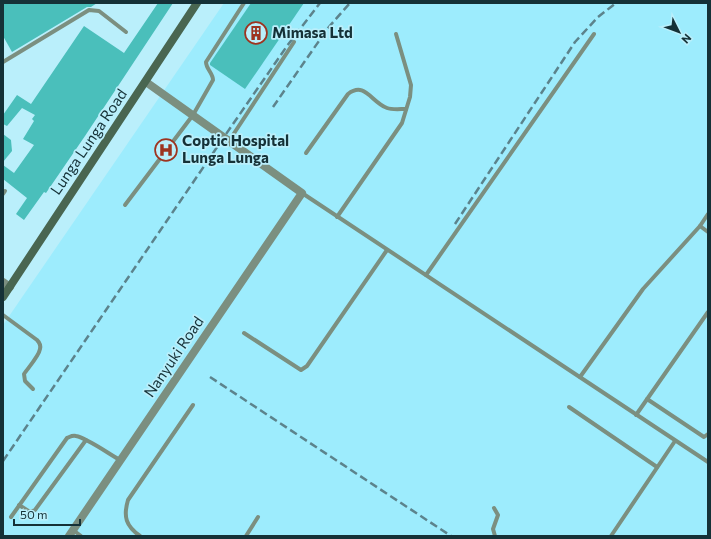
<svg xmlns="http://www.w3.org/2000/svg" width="711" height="539" font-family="Commissioner,sans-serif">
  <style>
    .built { fill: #9decfd }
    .building { fill: #4abfbb }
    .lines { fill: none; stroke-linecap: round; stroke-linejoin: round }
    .service { stroke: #7b8f80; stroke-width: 4 }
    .minor { stroke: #7b8f80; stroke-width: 8 }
    .secondary { stroke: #496651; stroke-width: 8 }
    .rail { stroke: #5c838c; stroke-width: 2.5; stroke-dasharray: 8 4; stroke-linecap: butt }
    .labels { text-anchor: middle; stroke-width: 3.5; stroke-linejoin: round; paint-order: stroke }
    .poi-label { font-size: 15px; font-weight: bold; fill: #153137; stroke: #baeffb; text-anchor: start }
    .street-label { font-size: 15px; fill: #153137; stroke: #baeffb }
  </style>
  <rect width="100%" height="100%" fill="#baeffb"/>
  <!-- built -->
  <polygon class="built" points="224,3 708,3 708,536 3,536 3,325"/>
  <!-- building -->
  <g class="building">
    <polygon points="3,3 97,3 91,7 87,7 12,52 3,36"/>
    <polygon points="158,3 173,3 85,136 46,193 44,192 24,220 16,214 27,198 3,179 3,165 14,173 34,145 23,139 34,121 32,119 35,115 22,108 7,126 3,124 3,115 17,95 31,104 84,26 124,53"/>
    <polygon points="251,3 304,3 245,89 210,65 210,63"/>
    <polygon points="3,134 11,140 12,151 3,162"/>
  </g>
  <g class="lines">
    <!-- service -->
    <g class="service">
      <polyline points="3,62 89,10 99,11 126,32"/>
      <polyline points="229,141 294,42"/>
      <path d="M306 153 348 94C365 81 371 102 387 108 392 110 400 109 406 109"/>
      <polyline points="302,193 708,462"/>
      <polyline points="3,194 5,191"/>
      <path d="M125 205 193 115 213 80C213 73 206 69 206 62L244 3"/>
      <polyline points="337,217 402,123 410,97 411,85 396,34"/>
      <polyline points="700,226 708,232"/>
      <polyline points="426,275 594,34"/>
      <path d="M3 315 37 340C39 342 41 345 40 349 39 356 28 368 24 374L25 381 33 389"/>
      <polyline points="244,333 301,370 307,366 387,250"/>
      <polyline points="580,377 643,289 700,226 708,214"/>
      <polyline points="647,399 704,437 708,434"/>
      <polyline points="569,407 657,467"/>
      <polyline points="636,415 708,312"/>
      <polyline points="19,505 30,512 35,510 86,440"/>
      <polyline points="494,508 498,515 493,529 495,536"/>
      <path d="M11 517 67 438C70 437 72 435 76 436 87 438 109 454 120 460"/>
      <polyline points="73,530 81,536"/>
      <path d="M140 536C126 526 123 517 128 500L193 405"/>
      <polyline points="246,536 258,517"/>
      <polyline points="611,536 675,441"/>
    </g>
    <!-- minor -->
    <g class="minor">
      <polyline points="3,282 10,287"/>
      <polyline points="69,536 302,193 146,82"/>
    </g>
    <!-- secondary -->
    <polyline class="secondary" points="3,297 197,3"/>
    <!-- rail -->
    <g class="rail">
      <polyline points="273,107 328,28 350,3"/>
      <polyline points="455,224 575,42 598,17 616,3"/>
      <polyline points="210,377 451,536"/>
      <polyline points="3,461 224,137 287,46 320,3"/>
    </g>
  </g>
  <!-- icons -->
  <defs>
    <g id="building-ring" transform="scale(1.15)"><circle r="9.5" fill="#baeffb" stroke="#9d3420" stroke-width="1.5"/><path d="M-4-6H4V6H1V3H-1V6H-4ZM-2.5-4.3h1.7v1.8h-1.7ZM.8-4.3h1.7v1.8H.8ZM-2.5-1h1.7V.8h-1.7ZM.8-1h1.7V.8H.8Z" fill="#9d3420"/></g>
    <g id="hospital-ring" transform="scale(1.15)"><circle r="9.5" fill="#baeffb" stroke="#9d3420" stroke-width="1.5"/><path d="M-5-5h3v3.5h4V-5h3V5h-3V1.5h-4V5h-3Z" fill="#9d3420"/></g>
  </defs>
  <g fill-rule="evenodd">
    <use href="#building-ring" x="256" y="33"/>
    <use href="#hospital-ring" x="166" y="150"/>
  </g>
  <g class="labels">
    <!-- poi labels -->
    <g class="poi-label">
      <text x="272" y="38">Mimasa Ltd</text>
      <text x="182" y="146">Coptic Hospital<tspan x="182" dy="17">Lunga Lunga</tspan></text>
    </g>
    <!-- street labels -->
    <g class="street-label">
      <text transform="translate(89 142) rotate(-56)" y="5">Lunga Lunga Road</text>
      <text transform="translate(174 357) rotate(-56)" y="5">Nanyuki Road</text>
    </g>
  </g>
  <!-- border -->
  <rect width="711" height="539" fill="none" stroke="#153137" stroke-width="8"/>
  <!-- north arrow -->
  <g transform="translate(679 32) rotate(132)" stroke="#baeffb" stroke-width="3" paint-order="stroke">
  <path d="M0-3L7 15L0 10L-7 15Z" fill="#153137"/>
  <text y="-6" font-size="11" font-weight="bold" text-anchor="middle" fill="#153137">N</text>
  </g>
  <!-- scale -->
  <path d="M14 519v6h66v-6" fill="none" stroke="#153137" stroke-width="2"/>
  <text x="20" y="519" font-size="12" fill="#153137" stroke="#baeffb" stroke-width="3" paint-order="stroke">50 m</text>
</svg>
